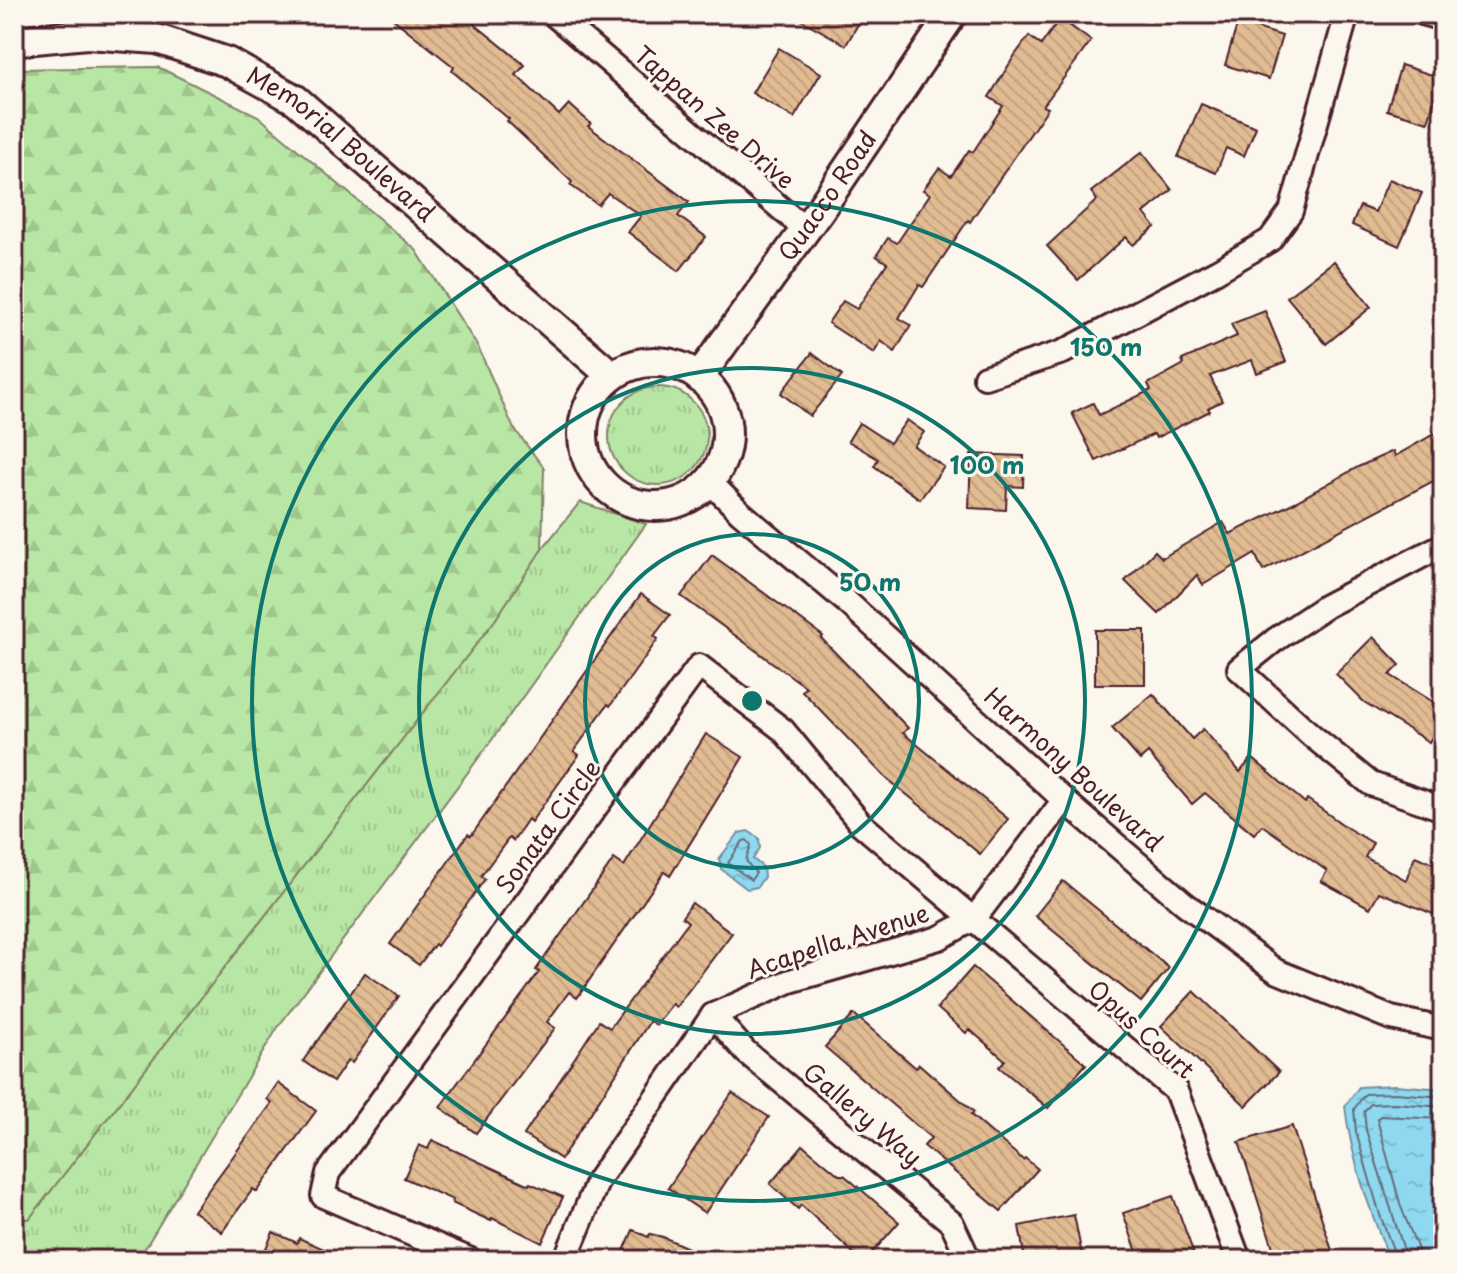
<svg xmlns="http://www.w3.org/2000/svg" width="1457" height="1274" font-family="'Playpen Sans',sans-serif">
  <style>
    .grass { fill: url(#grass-tufts); stroke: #818268; stroke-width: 2 }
    .forest { fill: url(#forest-firs); stroke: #818268; stroke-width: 2 }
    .water { fill: url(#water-ripples); stroke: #738fa1; stroke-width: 2 }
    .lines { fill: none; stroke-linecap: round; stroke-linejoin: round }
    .shore { stroke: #656979; stroke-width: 2 }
    .building { fill: url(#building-back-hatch); stroke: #4a1f2b; stroke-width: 2 }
    .minor-casing { stroke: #4a1f2b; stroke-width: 28 }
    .tertiary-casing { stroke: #4a1f2b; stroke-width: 34 }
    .minor { stroke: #fbf7ec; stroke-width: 22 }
    .tertiary { stroke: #fbf7ec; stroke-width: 28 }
    .ring { fill: none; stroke: #0f766e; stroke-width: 4 }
    .labels { text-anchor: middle; stroke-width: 6; stroke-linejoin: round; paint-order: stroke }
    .street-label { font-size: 24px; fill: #4a1f2b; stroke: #fbf7ec }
    .centre { fill: #0f766e; stroke: #fbf7ec; stroke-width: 4 }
    .ring-label { font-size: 24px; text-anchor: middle; font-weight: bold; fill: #0f766e; stroke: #fbf7ec; stroke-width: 6; stroke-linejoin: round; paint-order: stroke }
  </style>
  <defs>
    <pattern id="grass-tufts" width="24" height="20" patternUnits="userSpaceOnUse" patternTransform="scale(2)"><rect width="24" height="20" fill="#b8e6a4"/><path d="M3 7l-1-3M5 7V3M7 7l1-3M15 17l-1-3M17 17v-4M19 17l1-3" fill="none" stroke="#a0c58d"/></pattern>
    <pattern id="forest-firs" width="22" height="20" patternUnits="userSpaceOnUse" patternTransform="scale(2)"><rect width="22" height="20" fill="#b8e6a4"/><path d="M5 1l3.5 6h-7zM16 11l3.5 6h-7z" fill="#a0c58d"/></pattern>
    <pattern id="water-ripples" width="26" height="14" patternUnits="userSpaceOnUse" patternTransform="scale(2)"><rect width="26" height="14" fill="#8ed9ef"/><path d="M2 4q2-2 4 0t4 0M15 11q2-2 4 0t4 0" fill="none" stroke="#7cbacd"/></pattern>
    <pattern id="building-back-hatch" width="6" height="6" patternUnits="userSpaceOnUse" patternTransform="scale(2)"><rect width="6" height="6" fill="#e1bc92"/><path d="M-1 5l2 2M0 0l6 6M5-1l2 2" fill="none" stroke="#c3a17e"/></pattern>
  </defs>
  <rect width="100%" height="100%" fill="#fbf7ec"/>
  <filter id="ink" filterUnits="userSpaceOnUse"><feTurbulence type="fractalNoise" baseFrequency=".0125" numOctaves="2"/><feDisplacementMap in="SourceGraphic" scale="16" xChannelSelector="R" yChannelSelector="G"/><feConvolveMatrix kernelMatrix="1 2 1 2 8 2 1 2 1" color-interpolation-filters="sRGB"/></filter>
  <g filter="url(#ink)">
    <!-- grass -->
    <g class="grass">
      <circle cx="658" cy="436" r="49"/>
      <polygon points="580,502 646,524 489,744 278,1027 138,1260 38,1260 14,1250 14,1219 29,1219 495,620 542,549"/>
    </g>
    <!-- forest -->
    <polygon class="forest" points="158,67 258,116 416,250 478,347 513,427 544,468 542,549 495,620 29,1219 14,1219 14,69"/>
    <!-- water -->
    <g class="water">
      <polygon points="748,831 759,838 760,848 753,859 763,867 764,877 757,887 747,889 721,869 719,859 739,833"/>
      <path d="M1395 1085 1443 1089V1260H1390C1370 1211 1351 1159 1345 1106L1359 1087Z"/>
    </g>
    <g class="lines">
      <!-- shore -->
      <g class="shore">
        <path d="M743 841 747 840 751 845C746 862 742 858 756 873L751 880 728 863Z"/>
        <polyline points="1397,1260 1380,1215 1356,1132 1354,1109 1365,1094 1395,1093 1443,1097"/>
        <polyline points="1407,1260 1366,1130 1364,1111 1371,1104 1395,1103 1443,1107"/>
        <polyline points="1419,1260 1417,1247 1401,1207 1377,1119 1380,1116 1443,1119"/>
      </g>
    </g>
    <!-- building -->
    <g class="building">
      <polygon points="387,14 462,14 525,65 516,75 559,115 569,104 591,124 588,126 689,202 678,216 706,237 679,271 628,232 641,216 608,193 598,205 570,185 572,182 507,121 509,119 452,71 454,67"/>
      <polygon points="791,14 864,14 846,45"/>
      <polygon points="1060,18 1091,41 1043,106 1048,108 970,222 968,220 923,287 919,285 899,318 911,325 895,352 881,341 874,353 828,323 843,301 857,309 887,263 876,256 888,238 897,243 930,194 923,190 939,168 951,176 969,150 973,152 1003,106 989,97 1015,55 1029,36 1041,45"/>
      <polygon points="1238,22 1282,36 1269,79 1225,65"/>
      <polygon points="779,48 821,73 794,118 752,93"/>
      <polygon points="1401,65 1441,78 1428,122 1387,110"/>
      <polygon points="1201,104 1256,127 1244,156 1226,148 1216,173 1178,157"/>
      <polygon points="1142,152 1172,190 1144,213 1155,227 1133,245 1126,237 1078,280 1047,246 1097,200 1091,192"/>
      <polygon points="1389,179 1422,193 1399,246 1352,225 1360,206 1375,212"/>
      <polygon points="1334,261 1371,307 1326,344 1287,297"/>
      <polygon points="1265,311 1286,362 1257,373 1252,360 1210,376 1222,401 1208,408 1210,411 1156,438 1154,434 1096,461 1072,413 1093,403 1099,415 1151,390 1148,384 1184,364 1182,360 1237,336 1231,324"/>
      <polygon points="812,353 842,376 810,416 781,393"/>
      <polygon points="907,420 924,432 914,446 944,467 920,499 874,466 878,459 848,441 859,423 890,443"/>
      <polygon points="1443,429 1443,476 1263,571 1255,554 1203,585 1197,575 1159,614 1125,581 1155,551 1162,558 1223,522 1230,534 1295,502 1358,467 1393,451 1395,456"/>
      <polygon points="971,454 1024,456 1023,487 1007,486 1006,510 969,508"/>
      <polygon points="712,555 823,636 821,638 908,728 903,733 1008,819 980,854 884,776 802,691 806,687 681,596"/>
      <polygon points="641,594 670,615 654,636 658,639 610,706 608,704 574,751 579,755 531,822 528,819 513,841 509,838 481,876 485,879 437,946 435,944 419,965 390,944 468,834 471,836"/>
      <rect x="1095" y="630" width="50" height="54"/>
      <polygon points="1373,637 1400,665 1390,675 1443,708 1443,719 1429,742 1364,702 1336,674"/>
      <polygon points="1153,694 1192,739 1203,729 1240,772 1252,758 1305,803 1307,799 1349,829 1373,843 1365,857 1406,880 1415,856 1443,867 1443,891 1433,914 1379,892 1370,908 1321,881 1327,871 1262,825 1254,834 1205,793 1192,804 1148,753 1140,760 1112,728"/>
      <polygon points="706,734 743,757 670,876 664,872 577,998 569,992 547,1022 555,1028 476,1133 440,1107 539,972 536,970 614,859 624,866"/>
      <polygon points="1063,881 1169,968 1141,1002 1035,916"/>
      <polygon points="692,903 732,933 676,1007 672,1004 656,1025 650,1021 561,1159 524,1135 599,1021 610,1028 688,922 682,917"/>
      <polygon points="973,967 1086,1064 1048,1108 999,1067 1005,1060 969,1029 966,1033 937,1008"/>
      <polygon points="365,973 399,996 352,1063 348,1060 333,1082 303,1061"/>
      <polygon points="1194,991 1279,1072 1246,1106 1161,1026"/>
      <polygon points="854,1014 916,1068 919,1064 974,1112 971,1115 1023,1160 1025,1158 1038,1169 1001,1211 924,1146 931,1138 825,1047"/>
      <polygon points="278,1083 316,1111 257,1192 253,1189 222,1232 193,1211 272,1103 267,1099"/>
      <polygon points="732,1093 769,1117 705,1213 668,1188"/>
      <polygon points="1292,1126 1335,1260 1277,1260 1239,1142"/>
      <polygon points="432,1140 529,1185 530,1183 563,1197 542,1243 492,1218 491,1221 452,1203 453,1200 404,1178 419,1145 428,1149"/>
      <polygon points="803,1145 839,1175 844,1175 899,1222 866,1260 861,1260 801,1205 798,1209 770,1184"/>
      <polygon points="1173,1196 1196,1260 1140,1260 1123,1213"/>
      <polygon points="1074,1215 1083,1260 1025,1260 1019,1226"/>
      <polygon points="633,1230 648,1237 650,1234 663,1237 716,1260 620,1260"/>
      <polygon points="273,1232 297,1243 299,1238 349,1260 261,1260"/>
    </g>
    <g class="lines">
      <!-- minor casing -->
      <g class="minor-casing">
        <g id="minor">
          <polyline points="553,14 806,230"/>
          <polyline points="1425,14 1443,19"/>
          <polyline points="985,377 1063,352 1217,271 1270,240 1291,211 1347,14"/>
          <polyline points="710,482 740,512 847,602 1064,800 1185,904 1276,971 1391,1018 1443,1029"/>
          <polyline points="1443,545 1326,606 1275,640 1239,669 1311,735 1371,784 1443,809"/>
          <polyline points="713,1015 746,1052 952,1223 969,1260"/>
          <polyline points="471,1260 323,1196 328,1173 699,666 783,730 861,824 1176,1091 1239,1260"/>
          <polyline points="565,1260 598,1180 713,1015 790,981 939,938 974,919 1064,800"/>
        </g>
      </g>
      <!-- tertiary casing -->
      <g class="tertiary-casing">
        <g id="tertiary">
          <path id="s1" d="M14 41 87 34 157 39 227 62 296 100 612 376"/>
          <circle cx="655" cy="434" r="72"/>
          <path id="s2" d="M699 377 821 208 952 14"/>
        </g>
      </g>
      <!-- minor -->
      <use href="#minor" class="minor"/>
      <!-- tertiary -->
      <use href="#tertiary" class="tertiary"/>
    </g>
  </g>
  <!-- distance rings -->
  <g class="ring">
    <circle cx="752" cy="701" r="167"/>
    <circle cx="752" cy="701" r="333"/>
    <circle cx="752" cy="701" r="500"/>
  </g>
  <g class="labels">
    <!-- street labels -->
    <g class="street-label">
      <text transform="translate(714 118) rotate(41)" y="8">Tappan Zee Drive</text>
      <text dy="8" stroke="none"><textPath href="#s1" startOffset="358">Memorial Boulevard</textPath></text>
      <text dy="8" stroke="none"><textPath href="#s2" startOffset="222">Quacco Road</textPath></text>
      <text transform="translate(1073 770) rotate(42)" y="8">Harmony Boulevard</text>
      <text transform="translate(549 827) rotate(-54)" y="8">Sonata Circle</text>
      <text transform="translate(838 942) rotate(-18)" y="8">Acapella Avenue</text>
      <text transform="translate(1141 1030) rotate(42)" y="8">Opus Court</text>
      <text transform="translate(862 1115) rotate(40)" y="8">Gallery Way</text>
    </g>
  </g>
  <circle cx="752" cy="701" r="12" class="centre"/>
  <g class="ring-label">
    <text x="1106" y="356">150 m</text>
    <text x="987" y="474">100 m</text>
    <text x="870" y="591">50 m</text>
  </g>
  <!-- margin -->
  <rect width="1457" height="1274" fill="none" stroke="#fbf7ec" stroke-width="48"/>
  <rect x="24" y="24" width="1409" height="1226" fill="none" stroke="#4a1f2b" stroke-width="3" filter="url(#ink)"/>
</svg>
